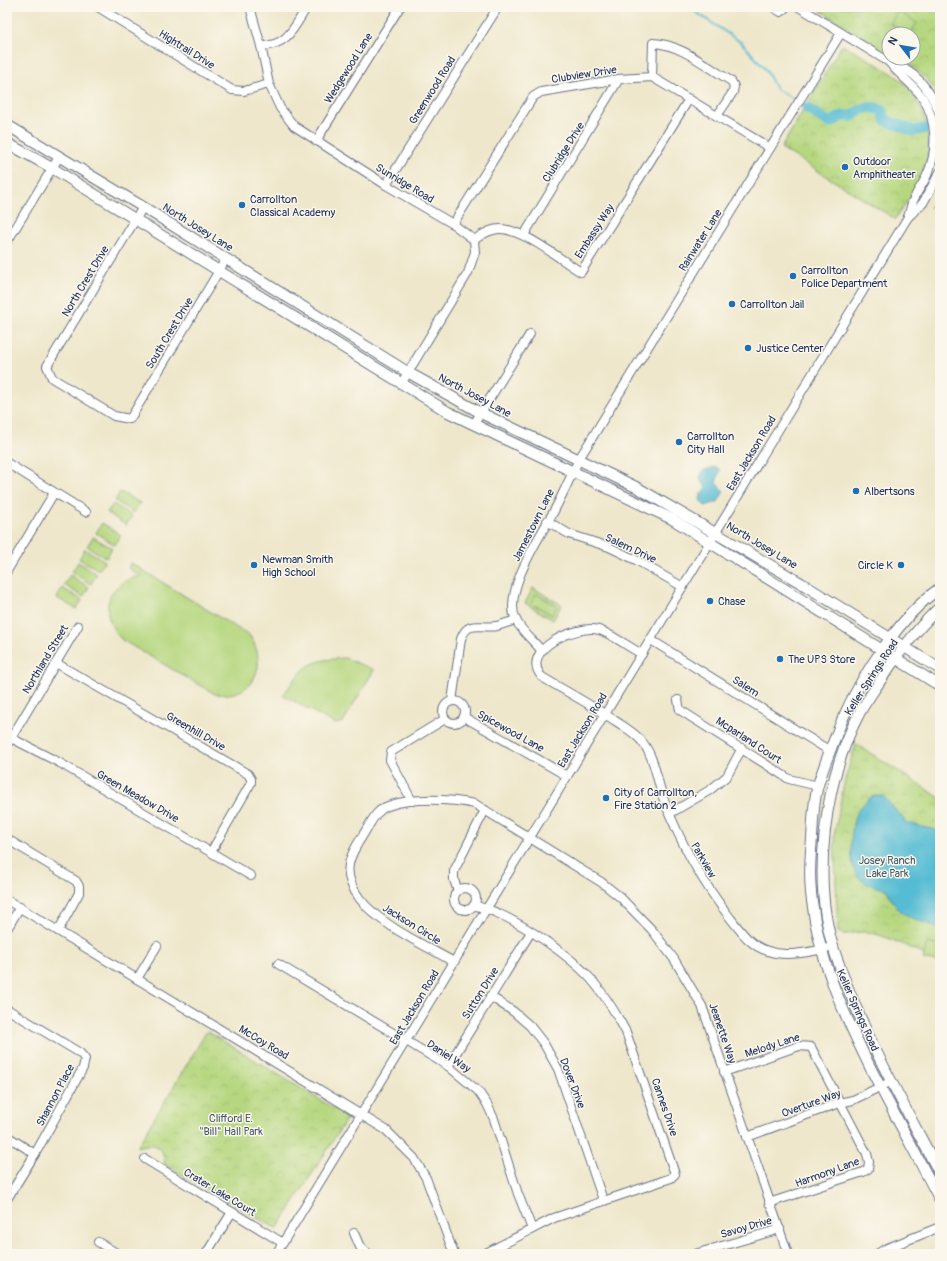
<svg xmlns="http://www.w3.org/2000/svg" width="947" height="1261" font-family="Pangolin,sans-serif">
  <style>
    .park { fill: url(#park-crowns); stroke: #68836e }
    .garden { fill: #b6d77f; stroke: #68836e }
    .water { fill: #55bcd3; stroke: #387698 }
    .lines { fill: none; stroke-linecap: round; stroke-linejoin: round }
    .stream { stroke: #55bcd3; stroke-width: 2 }
    .river { stroke: #55bcd3; stroke-width: 11 }
    .minor-casing { stroke: #656f84; stroke-width: 10 }
    .major-casing { stroke: #656f84; stroke-width: 12 }
    .minor { stroke: #fff; stroke-width: 8 }
    .major { stroke: #fff; stroke-width: 10 }
    .poi-dot { fill: #1f6fb2; stroke: #fbf7ec; stroke-width: 1.5 }
    .labels { text-anchor: middle; stroke-width: 3; stroke-linejoin: round; paint-order: stroke }
    .street-label { font-size: 11px; fill: #1b2f5e; stroke: #fbf7ec }
    .poi-label { font-size: 11px; fill: #1b2f5e; stroke: #fbf7ec; text-anchor: start }
    .park-label { font-size: 11px; fill: #425966; stroke: #fbf7ec }
  </style>
  <defs>
    <pattern id="park-crowns" width="20" height="18" patternUnits="userSpaceOnUse"><rect width="20" height="18" fill="#b6d77f"/><path d="M2 6a3 3 0 1 1 6 0M12 15a3 3 0 1 1 6 0" fill="none" stroke="#9cb970"/></pattern>
  </defs>
  <rect width="100%" height="100%" fill="#fbf7ec"/>
  <filter id="ink" filterUnits="userSpaceOnUse"><feTurbulence type="fractalNoise" baseFrequency=".025" numOctaves="2"/><feDisplacementMap in="SourceGraphic" scale="8" xChannelSelector="R" yChannelSelector="G"/><feConvolveMatrix kernelMatrix="1 2 1 2 8 2 1 2 1" color-interpolation-filters="sRGB"/></filter>
  <filter id="wash" filterUnits="userSpaceOnUse"><feTurbulence type="fractalNoise" baseFrequency=".012" numOctaves="4" result="noise"/><feDisplacementMap in="SourceGraphic" scale="16" xChannelSelector="R" yChannelSelector="G"/><feGaussianBlur stdDeviation="0.9" result="paint"/><feColorMatrix in="noise" values="0 0 0 0 0 0 0 0 0 0 0 0 0 0 0 0 0 1.4 0 .05"/><feComposite in="paint" operator="in"/></filter>
  <g filter="url(#wash)">
    <rect width="100%" height="100%" fill="#eee7cb"/>
    <!-- park -->
    <g class="park">
      <path d="M815 7H940V98C930 80 915 67 897 58H913V34H889V54Z"/>
      <path d="M842 45C860 55 889 69 903 82 927 106 935 143 923 175 917 190 904 205 895 219L781 148Z"/>
      <polygon points="940,189 940,212 930,207"/>
      <polygon points="533,588 562,605 553,620 525,603"/>
      <path d="M856 744 940 798V963C920 953 886 934 865 932 855 931 848 937 838 932L834 836 845 779Z"/>
      <path d="M207 1031 348 1117 277 1229 165 1165C164 1145 155 1142 137 1147Z"/>
    </g>
    <!-- garden -->
    <g class="garden">
      <polygon points="898,11 917,23 910,34 890,24"/>
      <polygon points="120,492 140,503 134,513 115,501"/>
      <polygon points="113,504 132,516 126,525 107,513"/>
      <polygon points="102,523 121,535 115,545 96,533"/>
      <polygon points="93,537 112,548 106,558 87,546"/>
      <polygon points="85,549 105,561 99,570 79,559"/>
      <polygon points="78,562 97,574 91,584 72,572"/>
      <path d="M131 563 250 636C270 667 252 699 215 694L122 640C98 615 104 582 141 576L128 568Z"/>
      <polygon points="70,575 89,587 83,597 64,585"/>
      <polygon points="62,588 82,600 76,609 57,598"/>
      <polygon points="536,594 557,606 552,615 531,603"/>
      <path d="M345 658 374 670 343 722 335 724 283 695C305 666 307 660 345 658Z"/>
      <polygon points="927,943 940,946 936,962 923,959"/>
    </g>
    <!-- water -->
    <g class="water">
      <polygon points="716,467 720,470 716,483 724,491 718,502 705,506 700,500 701,494 706,487 702,483 700,477 704,470"/>
      <path d="M873 796H883L907 823 940 831V929C916 918 898 919 887 890 878 887 866 885 859 878 848 866 850 828 856 814 860 806 866 802 873 796Z"/>
    </g>
    <g class="lines">
      <!-- stream -->
      <polyline class="stream" points="688,7 742,43 766,70 776,89 792,98"/>
      <!-- river -->
      <path class="river" d="M807 108 830 123 842 116H852C861 108 872 104 883 111L885 120 914 131 926 128"/>
    </g>
  </g>
  <g filter="url(#ink)">
    <g class="lines">
      <!-- minor casing -->
      <g class="minor-casing">
        <g id="minor">
          <polyline points="98,7 232,90 244,91 269,84"/>
          <polyline points="250,7 261,46 269,84 280,108 294,126 386,185 453,224 474,240 475,252 468,273 401,384"/>
          <polyline points="773,7 781,12 786,7"/>
          <path d="M799 7 889 62C915 70 931 90 940 115"/>
          <path d="M261 46C288 46 294 27 307 7"/>
          <path d="M652 77 653 43C681 44 707 67 731 81L734 86 733 92 717 116"/>
          <polyline points="316,141 400,7"/>
          <polyline points="386,185 498,7"/>
          <polyline points="143,207 47,366 52,378 114,416 130,419 226,259"/>
          <polyline points="908,217 923,203 940,172"/>
          <polyline points="453,224 533,97 541,92 619,79 652,77 770,148"/>
          <polyline points="524,235 619,79"/>
          <path d="M474 240C481 235 491 229 499 229 522 228 561 260 581 272L689 99"/>
          <polyline points="7,242 59,157"/>
          <polyline points="474,424 530,334"/>
          <polyline points="7,463 86,512"/>
          <polyline points="547,521 569,534 609,547 636,560 683,587"/>
          <polyline points="7,571 54,493"/>
          <polyline points="651,640 830,751"/>
          <path d="M541 650C534 641 521 631 516 620 502 592 541 535 554 511 563 494 571 476 579 459L841 33"/>
          <path d="M642 654C630 648 610 633 599 630 577 624 518 650 542 677 567 692 593 706 617 722 626 728 637 734 643 743 655 758 657 782 664 800 680 842 700 879 728 915 739 929 750 946 768 951 788 958 813 951 834 947"/>
          <polyline points="56,663 248,774 251,779 251,783 211,852"/>
          <polyline points="678,700 680,710 789,779 818,786"/>
          <circle cx="454" cy="712" r="11"/>
          <path d="M452 701 461 639C468 619 481 629 497 626 503 624 509 622 516 620"/>
          <polyline points="464,717 567,776"/>
          <polyline points="11,738 60,763 251,876"/>
          <polyline points="7,745 78,626"/>
          <polyline points="412,801 390,760 391,752 445,719"/>
          <polyline points="669,814 710,790 727,776 742,748"/>
          <polyline points="7,839 76,881 79,886 79,893 58,931"/>
          <circle cx="465" cy="899" r="11"/>
          <polyline points="458,891 454,880 454,871 485,810"/>
          <polyline points="7,900 386,1130 414,1158 426,1178 454,1254"/>
          <path d="M474 905C481 908 490 909 497 913 525 925 569 955 590 978 604 994 616 1013 626 1032L675 1174 671 1178 554 1218 484 1254"/>
          <polyline points="7,929 20,907"/>
          <path d="M454 962C426 946 380 925 360 899 339 871 350 856 366 830 372 821 376 810 388 806 411 797 451 799 475 804L601 882 620 897 652 930 674 959 702 1006 788 1254"/>
          <polyline points="278,964 448,1066 478,1091 487,1104 494,1119 518,1194 532,1229"/>
          <polyline points="137,979 157,946"/>
          <polyline points="490,996 514,1012 530,1026 544,1044 558,1069 603,1200"/>
          <polyline points="7,1009 80,1053 85,1059 83,1068 35,1154 7,1199"/>
          <polyline points="448,1066 531,932"/>
          <polyline points="724,1072 799,1046 811,1047 867,1154 869,1162 868,1169 863,1172 769,1203"/>
          <polyline points="7,1136 35,1154"/>
          <polyline points="747,1137 839,1103 853,1100 892,1081"/>
          <polyline points="145,1159 283,1243"/>
          <polyline points="354,1233 360,1247 369,1254"/>
          <polyline points="98,1242 118,1254"/>
          <polyline points="206,1254 232,1212"/>
          <path d="M276 1254 908 217C910 211 911 203 915 197 918 189 924 183 927 175 938 151 937 121 923 98 913 84 899 75 889 62"/>
          <polyline points="695,1254 780,1229"/>
          <polyline points="877,1254 885,1249 940,1227"/>
        </g>
      </g>
      <!-- major casing -->
      <g class="major-casing">
        <g id="major">
          <polyline points="7,125 143,207 409,373 481,413 638,488 801,583 940,669"/>
          <polyline points="7,143 52,168 448,412 672,519 940,686"/>
          <path d="M940 588C901 615 862 675 843 718 834 740 825 762 818 785 813 803 813 821 812 839 810 859 809 881 812 901 819 961 844 1014 870 1067 893 1112 917 1156 940 1200"/>
          <path d="M940 607C919 626 902 649 886 672 878 685 868 698 860 712 824 780 810 883 836 956 862 1032 903 1103 940 1174"/>
        </g>
      </g>
      <!-- minor -->
      <use href="#minor" class="minor"/>
      <!-- major -->
      <use href="#major" class="major"/>
    </g>
  </g>
  <!-- markers -->
  <g class="poi-dot">
    <circle cx="845" cy="167" r="4"/>
    <circle cx="242" cy="205" r="4"/>
    <circle cx="793" cy="276" r="4"/>
    <circle cx="732" cy="304" r="4"/>
    <circle cx="748" cy="348" r="4"/>
    <circle cx="679" cy="442" r="4"/>
    <circle cx="856" cy="491" r="4"/>
    <circle cx="254" cy="565" r="4"/>
    <circle cx="901" cy="565" r="4"/>
    <circle cx="710" cy="601" r="4"/>
    <circle cx="780" cy="659" r="4"/>
    <circle cx="606" cy="798" r="4"/>
  </g>
  <g class="labels">
    <!-- street labels -->
    <g class="street-label">
      <text transform="translate(187 49) rotate(32)" y="4">Hightrail Drive</text>
      <text transform="translate(348 68) rotate(-58)" y="4">Wedgewood Lane</text>
      <text transform="translate(584 74) rotate(-9)" y="4">Clubview Drive</text>
      <text transform="translate(432 90) rotate(-58)" y="4">Greenwood Road</text>
      <text transform="translate(563 152) rotate(-58)" y="4">Clubridge Drive</text>
      <text transform="translate(405 183) rotate(31)" y="4">Sunridge Road</text>
      <text transform="translate(198 227) rotate(32)" y="4">North Josey Lane</text>
      <text transform="translate(594 231) rotate(-57)" y="4">Embassy Way</text>
      <text transform="translate(700 240) rotate(-58)" y="4">Rainwater Lane</text>
      <text transform="translate(85 281) rotate(-59)" y="4">North Crest Drive</text>
      <text transform="translate(169 333) rotate(-59)" y="4">South Crest Drive</text>
      <text transform="translate(475 395) rotate(28)" y="4">North Josey Lane</text>
      <text transform="translate(751 453) rotate(-59)" y="4">East Jackson Road</text>
      <text transform="translate(533 525) rotate(-63)" y="4">Jamestown Lane</text>
      <text transform="translate(762 545) rotate(31)" y="4">North Josey Lane</text>
      <text transform="translate(631 548) rotate(25)" y="4">Salem Drive</text>
      <text transform="translate(45 659) rotate(-59)" y="4">Northland Street</text>
      <text transform="translate(871 677) rotate(-57)" y="4">Keller Springs Road</text>
      <text transform="translate(746 686) rotate(32)" y="4">Salem</text>
      <text transform="translate(582 730) rotate(-59)" y="4">East Jackson Road</text>
      <text transform="translate(196 731) rotate(30)" y="4">Greenhill Drive</text>
      <text transform="translate(511 731) rotate(29)" y="4">Spicewood Lane</text>
      <text transform="translate(749 740) rotate(33)" y="4">Mcparland Court</text>
      <text transform="translate(138 796) rotate(30)" y="4">Green Meadow Drive</text>
      <text transform="translate(704 860) rotate(60)" y="4">Parkview</text>
      <text transform="translate(412 924) rotate(32)" y="4">Jackson Circle</text>
      <text transform="translate(480 993) rotate(-58)" y="4">Sutton Drive</text>
      <text transform="translate(414 1007) rotate(-59)" y="4">East Jackson Road</text>
      <text transform="translate(858 1010) rotate(66)" y="4">Keller Springs Road</text>
      <text transform="translate(723 1033) rotate(71)" y="4">Jeanette Way</text>
      <text transform="translate(264 1042) rotate(31)" y="4">McCoy Road</text>
      <text transform="translate(772 1045) rotate(-18)" y="4">Melody Lane</text>
      <text transform="translate(449 1056) rotate(33)" y="4">Daniel Way</text>
      <text transform="translate(573 1083) rotate(69)" y="4">Dover Drive</text>
      <text transform="translate(55 1095) rotate(-62)" y="4">Shannon Place</text>
      <text transform="translate(811 1103) rotate(-20)" y="4">Overture Way</text>
      <text transform="translate(665 1107) rotate(71)" y="4">Cannes Drive</text>
      <text transform="translate(827 1172) rotate(-20)" y="4">Harmony Lane</text>
      <text transform="translate(220 1192) rotate(31)" y="4">Crater Lake Court</text>
      <text transform="translate(746 1227) rotate(-16)" y="4">Savoy Drive</text>
    </g>
    <!-- poi labels -->
    <g class="poi-label">
      <text x="853" y="165">Outdoor<tspan x="853" dy="13">Amphitheater</tspan></text>
      <text x="250" y="203">Carrollton<tspan x="250" dy="13">Classical Academy</tspan></text>
      <text x="801" y="274">Carrollton<tspan x="801" dy="13">Police Department</tspan></text>
      <text x="740" y="308">Carrollton Jail</text>
      <text x="756" y="352">Justice Center</text>
      <text x="687" y="440">Carrollton<tspan x="687" dy="13">City Hall</tspan></text>
      <text x="864" y="495">Albertsons</text>
      <text x="262" y="563">Newman Smith<tspan x="262" dy="13">High School</tspan></text>
      <text x="893" y="569" text-anchor="end">Circle K</text>
      <text x="718" y="605">Chase</text>
      <text x="788" y="663">The UPS Store</text>
      <text x="614" y="796">City of Carrollton,<tspan x="614" dy="13">Fire Station 2</tspan></text>
    </g>
    <!-- park labels -->
    <g class="park-label">
      <text x="887" y="864">Josey Ranch<tspan x="887" dy="13">Lake Park</tspan></text>
      <text x="231" y="1122">Clifford E.<tspan x="231" dy="13">"Bill" Hall Park</tspan></text>
    </g>
  </g>
  <!-- margin -->
  <rect width="947" height="1261" fill="none" stroke="#fbf7ec" stroke-width="24"/>
  <!-- north arrow -->
  <g transform="translate(901 46) rotate(301)"><circle r="19" fill="#fbf7ec" stroke="#a1a7b3"/>
  <path d="M0-3L7 15L0 10L-7 15Z" fill="#1f6fb2"/>
  <text y="-6" font-size="11" font-weight="bold" text-anchor="middle" fill="#1b2f5e">N</text>
  </g>
</svg>
